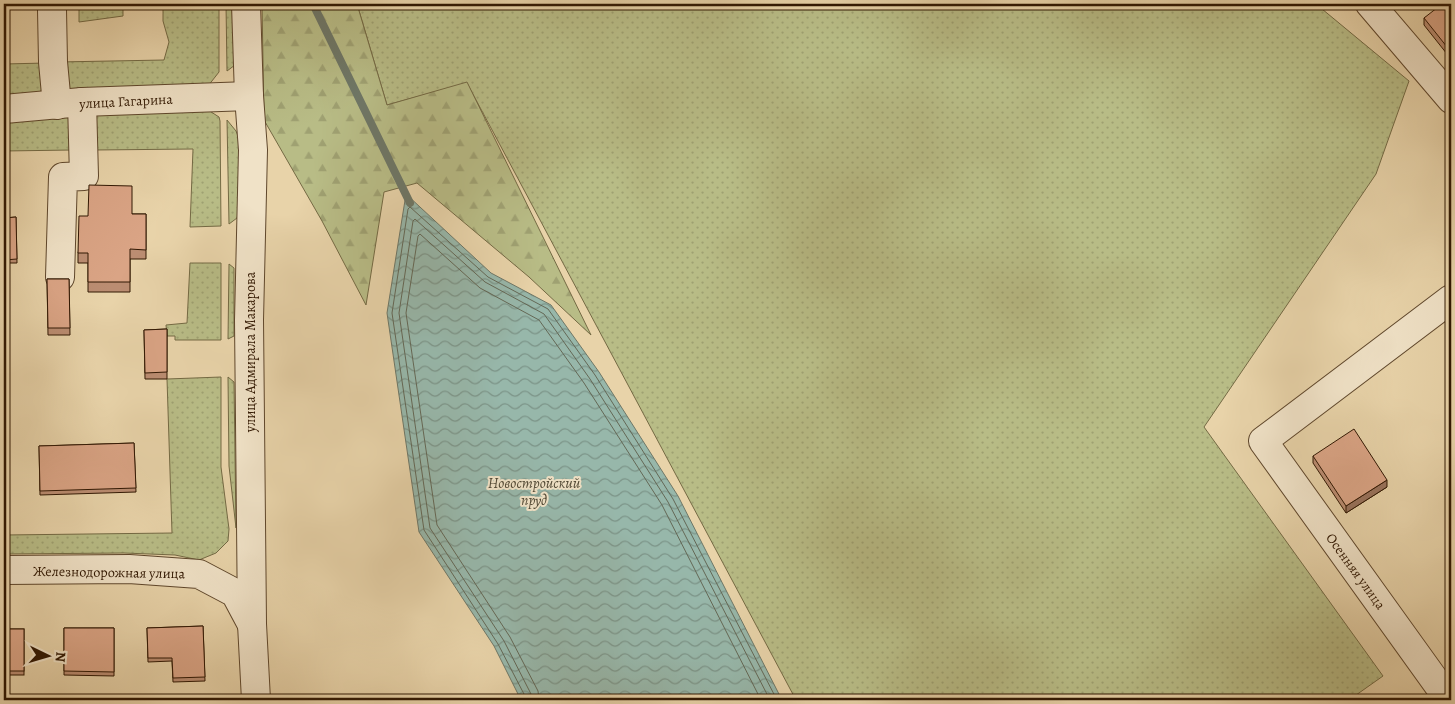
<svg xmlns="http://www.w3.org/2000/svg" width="1455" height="704" font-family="Alegreya,serif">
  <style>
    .grass { fill: url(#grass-dots); stroke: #746a44 }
    .forest { fill: url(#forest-firs); stroke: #746a44 }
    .water { fill: url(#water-waves); stroke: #6e7767 }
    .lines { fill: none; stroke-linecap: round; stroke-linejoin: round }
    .shore { stroke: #646856; stroke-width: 1 }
    .stream { stroke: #6e7767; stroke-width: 8 }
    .minor-casing { stroke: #5f472c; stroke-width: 30 }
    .minor { stroke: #f0e2c7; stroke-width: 28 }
    .wall { fill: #bb8d72; stroke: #311803 }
    .shaded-wall { fill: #99735d; stroke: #311803 }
    .building { fill: #daa485; stroke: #311803 }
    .labels { text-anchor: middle; stroke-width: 4; stroke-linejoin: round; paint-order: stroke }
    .street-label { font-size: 14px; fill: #311803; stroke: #f0e2c7 }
    .water-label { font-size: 15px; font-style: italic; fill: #504835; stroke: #f0e2c7 }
  </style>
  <defs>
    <pattern id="grass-dots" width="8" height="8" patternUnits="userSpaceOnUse" patternTransform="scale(1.25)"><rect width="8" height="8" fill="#b8bc86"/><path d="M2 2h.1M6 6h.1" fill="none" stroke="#9fa172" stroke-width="1.8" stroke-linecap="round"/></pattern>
    <pattern id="forest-firs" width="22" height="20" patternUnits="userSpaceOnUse" patternTransform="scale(1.25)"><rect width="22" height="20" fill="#b8bc86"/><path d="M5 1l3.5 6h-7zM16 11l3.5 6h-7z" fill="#9fa172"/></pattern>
    <pattern id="water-waves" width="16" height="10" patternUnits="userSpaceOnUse" patternTransform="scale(1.25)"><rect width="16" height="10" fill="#97b7aa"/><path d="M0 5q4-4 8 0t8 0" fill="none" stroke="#7c9488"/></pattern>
  </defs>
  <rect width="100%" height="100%" fill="#e8d3a9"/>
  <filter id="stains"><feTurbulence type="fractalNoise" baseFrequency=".004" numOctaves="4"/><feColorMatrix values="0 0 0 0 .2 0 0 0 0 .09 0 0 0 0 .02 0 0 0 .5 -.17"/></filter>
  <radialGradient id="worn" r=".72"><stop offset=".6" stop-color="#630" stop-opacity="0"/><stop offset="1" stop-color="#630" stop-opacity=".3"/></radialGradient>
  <!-- grass -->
  <g class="grass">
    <polygon points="79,4 123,4 123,16 79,22"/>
    <polygon points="163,4 219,4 219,72 208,86 74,93 67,88 58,62 164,60 169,42 163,21"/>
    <polygon points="226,4 234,4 235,65 227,71"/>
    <polygon points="357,4 1316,4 1409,81 1376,174 1204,427 1383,676 1349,700 796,700 467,83 387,105"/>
    <polygon points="46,63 46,85 37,95 4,98 4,64"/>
    <polygon points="205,108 219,117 220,121 221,226 190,227 193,149 95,150 94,114"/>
    <polygon points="71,115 72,150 4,151 4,120"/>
    <polygon points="227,120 236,131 241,144 241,205 237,218 229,224"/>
    <polygon points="190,263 221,263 221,340 175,340 175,336 167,336 166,325 187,323"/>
    <polygon points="229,264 234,268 234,336 228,339"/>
    <polygon points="221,377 221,467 229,529 228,541 216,553 199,560 175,555 124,553 4,554 4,535 172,533 167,379"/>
    <polygon points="228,377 234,382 236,528 229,466"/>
  </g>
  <!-- forest -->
  <polygon class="forest" points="262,4 357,4 387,105 467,82 591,335 529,277 417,183 384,192 366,305 322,221 264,120"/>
  <!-- water -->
  <polygon class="water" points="406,194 491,273 551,305 599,372 678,496 782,700 521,700 494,646 419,532 387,313"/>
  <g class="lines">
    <!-- shore -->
    <g class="shore">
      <polyline points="525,700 525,696 498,644 424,530 392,313 408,209 410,207 488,277 548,309 595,375 673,499 777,700"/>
      <polyline points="532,700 531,694 504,641 430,528 399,313 413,221 415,219 485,282 544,314 590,379 668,502 770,700"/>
      <polyline points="539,700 538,691 510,637 437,525 406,313 418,236 420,234 480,288 539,320 584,383 662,505 761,700"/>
    </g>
    <!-- stream -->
    <polyline class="stream" points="313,4 410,203"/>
    <!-- minor casing -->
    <g class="minor-casing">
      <g id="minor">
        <polyline points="246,4 249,96 253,150 249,320 252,624 256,700"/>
        <polyline points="1370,4 1451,99"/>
        <polyline points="52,10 53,62 57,105"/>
        <polyline points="4,109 82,102 249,96"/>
        <polyline points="60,277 63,177 84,176 82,102"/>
        <polyline points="4,570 129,569 199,574 235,593 251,623"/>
        <polyline points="1449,700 1263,441 1451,299"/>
      </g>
    </g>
    <!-- minor -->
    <use href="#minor" class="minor"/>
  </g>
  <!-- wall -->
  <g class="wall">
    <polygon points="1451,4 1451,59 1424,25 1424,18"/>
    <polygon points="132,214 146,214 146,259 130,259 130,292 88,292 88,263 78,263 78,253 88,216"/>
    <polygon points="16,217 17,263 4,263 4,218"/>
    <polygon points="47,279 69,279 70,335 48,335"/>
    <polygon points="167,329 167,379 145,379 144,330"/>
    <polygon points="134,443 136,492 40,495 39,446"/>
    <polygon points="1313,456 1387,487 1346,513 1313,463"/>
    <polygon points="203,626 205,681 173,682 172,661 148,662 147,628"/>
    <polygon points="64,628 114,628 114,676 64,675"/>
    <rect x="4" y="629" width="20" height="46"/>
  </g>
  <!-- shaded-wall -->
  <polygon class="shaded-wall" points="1387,480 1387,487 1346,513 1346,506"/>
  <!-- building -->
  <g class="building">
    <polygon points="1442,4 1451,4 1451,52 1424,18"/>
    <polygon points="89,185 132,186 132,214 146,214 146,250 130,249 130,282 88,282 88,253 78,253 79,216 88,216"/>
    <polygon points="16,217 17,259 4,260 4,218"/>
    <polygon points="47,279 69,279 70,328 48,328"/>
    <polygon points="167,329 167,372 145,373 144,330"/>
    <polygon points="1354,429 1387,480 1346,506 1313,456"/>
    <polygon points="134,443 136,488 40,491 39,446"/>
    <polygon points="203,626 205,677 173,678 172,658 148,658 147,628"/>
    <polygon points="64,628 114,628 114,672 64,671"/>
    <rect x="4" y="629" width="20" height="42"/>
  </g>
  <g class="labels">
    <!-- street labels -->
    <g class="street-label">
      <text transform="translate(126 101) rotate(-3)" y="5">улица Гагарина</text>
      <text transform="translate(250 352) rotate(-90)" y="5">улица Адмирала Макарова</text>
      <text transform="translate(1356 571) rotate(54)" y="5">Осенняя улица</text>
      <text transform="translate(109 572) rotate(1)" y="5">Железнодорожная улица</text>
    </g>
    <!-- water labels -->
    <g class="water-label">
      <text x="534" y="488">Новостройский<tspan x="534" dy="17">пруд</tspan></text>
    </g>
  </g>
  <!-- margin -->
  <rect width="1455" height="704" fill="none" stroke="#e8d3a9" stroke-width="20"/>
  <rect x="5" y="5" width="1445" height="694" fill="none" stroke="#311803" stroke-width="2.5"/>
  <rect x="10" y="10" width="1435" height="684" fill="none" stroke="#311803"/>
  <!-- north arrow -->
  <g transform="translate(48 656) rotate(95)" stroke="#f0e2c7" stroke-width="4" paint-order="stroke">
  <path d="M0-4L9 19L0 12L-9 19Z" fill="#311803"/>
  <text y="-8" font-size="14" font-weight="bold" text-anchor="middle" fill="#311803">N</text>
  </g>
  <rect width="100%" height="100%" filter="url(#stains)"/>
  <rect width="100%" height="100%" fill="url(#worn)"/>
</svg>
